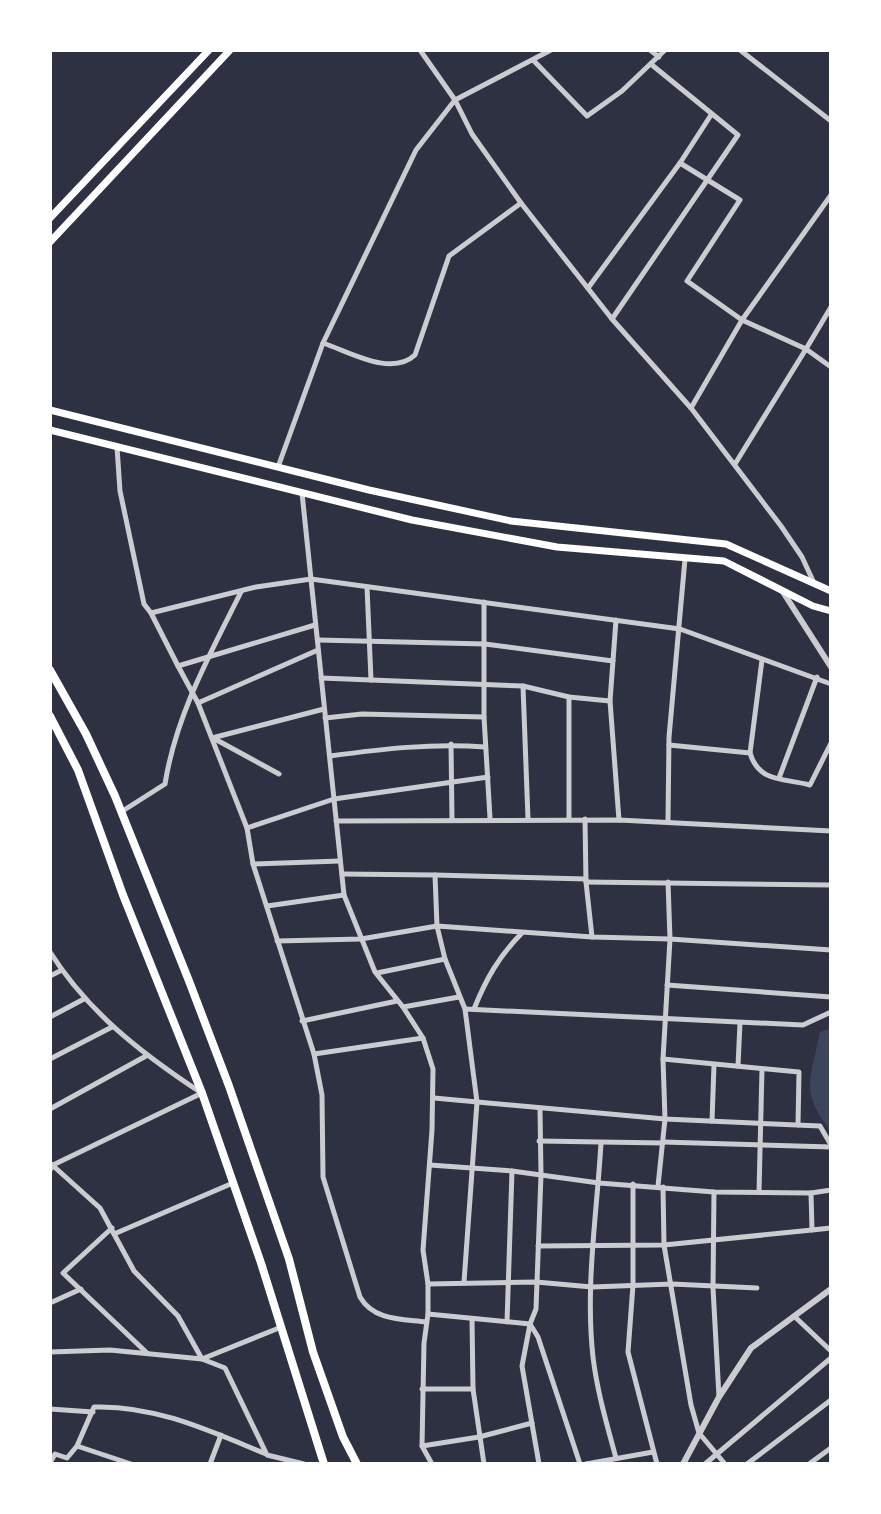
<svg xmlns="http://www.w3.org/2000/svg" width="881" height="1514" font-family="'Asap Condensed',sans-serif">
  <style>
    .green { fill: #3c4559 }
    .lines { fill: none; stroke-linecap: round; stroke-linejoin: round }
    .minor { stroke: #caccd0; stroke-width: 5 }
    .tertiary { stroke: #caccd0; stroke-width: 6 }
    .secondary { stroke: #fff; stroke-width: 7 }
    .primary { stroke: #fff; stroke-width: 8 }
  </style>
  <rect width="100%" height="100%" fill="#2d3142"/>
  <!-- green -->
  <path class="green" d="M831 1028V1131C799 1091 811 1079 820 1032Z"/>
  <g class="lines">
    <!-- minor -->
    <g class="minor">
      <polyline points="551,50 455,100 472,134 521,203 612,319 691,408 781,526 802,557 814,583"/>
      <polyline points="650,50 659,57"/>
      <polyline points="740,50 831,121"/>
      <polyline points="534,61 587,116 622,91 665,50"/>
      <polyline points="680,163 740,200 687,281 742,320 806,349 831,307"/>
      <polyline points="588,288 680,163 711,115"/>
      <polyline points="612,319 738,135 652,65"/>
      <path d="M323 343C350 352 391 377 415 355L449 256 521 203"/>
      <polyline points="691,408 742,320 831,195"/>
      <polyline points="117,447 120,491 144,604 151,613 256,587 311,579 680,629 831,684"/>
      <polyline points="735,464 806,349 831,367"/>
      <polyline points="278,467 323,343 416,150 455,100 420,50"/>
      <polyline points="302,493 344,895 375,972 403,1007 423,1038 433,1069 432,1130 423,1250 428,1284 428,1314 424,1343 422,1446 432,1464"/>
      <polyline points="367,587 371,680"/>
      <polyline points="484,602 484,717 490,818"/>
      <polyline points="151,613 178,666 315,625"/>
      <polyline points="616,620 610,701 619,820"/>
      <polyline points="318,640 485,644 613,661"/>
      <path d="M762 660 750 753C759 783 784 778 810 785L831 743"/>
      <path d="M178 666 198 703 247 828 253 864 314 1054 322 1095 323 1177 360 1297C374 1321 402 1319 426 1322"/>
      <polyline points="321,678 523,686 569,697 610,701"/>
      <polyline points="523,686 528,819"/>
      <polyline points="198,703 318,650"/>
      <polyline points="325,718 362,714 484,717"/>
      <polyline points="212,738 324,709"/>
      <polyline points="213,738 279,774"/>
      <polyline points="451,744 452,819"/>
      <polyline points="669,745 750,753"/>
      <path d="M330 756C382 749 432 743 485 747"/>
      <polyline points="779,778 817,677"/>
      <path d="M121 812 165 784C176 715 210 654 241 592"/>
      <polyline points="569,819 569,697"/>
      <polyline points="585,819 586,882 592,937 670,939 663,1059 665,1119 658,1186"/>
      <polyline points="336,821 619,820 831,831"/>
      <polyline points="668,821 669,737 685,559"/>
      <polyline points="247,828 334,799 488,777"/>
      <polyline points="253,864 340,861"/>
      <polyline points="342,874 435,875 437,926 445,959 465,1009 477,1102 464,1282"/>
      <polyline points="435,875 586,879"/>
      <polyline points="586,882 831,885"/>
      <polyline points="668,882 670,939 831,950"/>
      <polyline points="267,906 344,895"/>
      <polyline points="277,941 361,939 437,926 592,937"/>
      <path d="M50 952C88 1012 141 1053 200 1092"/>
      <polyline points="377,973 445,959"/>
      <polyline points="50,976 62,970"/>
      <polyline points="667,985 831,997"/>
      <polyline points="403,1007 459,997"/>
      <polyline points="465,1009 803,1025 831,1012"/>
      <path d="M474 1009C486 979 499 956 522 933"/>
      <polyline points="50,1017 84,999"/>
      <polyline points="302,1021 397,1001"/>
      <polyline points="314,1054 423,1038"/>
      <polyline points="50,1059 112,1027"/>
      <polyline points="663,1059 799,1072 798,1125"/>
      <polyline points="738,1066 740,1023"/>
      <polyline points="434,1098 665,1119 820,1126 831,1145"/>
      <polyline points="50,1109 146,1056"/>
      <polyline points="712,1121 714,1065"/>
      <polyline points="539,1141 663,1143"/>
      <polyline points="663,1142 831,1147"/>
      <path d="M601 1143C597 1213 585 1286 593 1357 597 1391 607 1425 616 1458"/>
      <polyline points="50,1163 100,1208 134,1271 178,1316 202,1359 225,1368 267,1455 304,1464"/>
      <polyline points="430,1165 512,1171 599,1183 714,1192 811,1193 812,1230 831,1228"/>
      <polyline points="50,1170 53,1165 202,1093"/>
      <polyline points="633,1184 633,1285 628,1352 657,1464"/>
      <polyline points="663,1187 664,1245 691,1405 699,1433 725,1464"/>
      <polyline points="714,1192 713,1288 719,1397"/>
      <polyline points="759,1192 762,1069"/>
      <polyline points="811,1193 831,1190"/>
      <polyline points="112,1228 63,1273 147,1353"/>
      <polyline points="114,1234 233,1183"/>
      <polyline points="538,1246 664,1245 812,1230"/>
      <polyline points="428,1284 536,1282 592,1287 672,1284 757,1288"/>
      <polyline points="50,1303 81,1289"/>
      <polyline points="428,1314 530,1324 538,1337 580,1464"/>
      <polyline points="794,1316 831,1351"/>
      <polyline points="472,1319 473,1389 484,1464"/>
      <polyline points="507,1322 512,1171"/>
      <polyline points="50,1352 110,1350 202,1359 279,1328"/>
      <polyline points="422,1389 473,1389"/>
      <polyline points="50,1409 93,1412"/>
      <polyline points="77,1446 131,1464"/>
      <polyline points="422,1446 479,1437 532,1423"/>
      <path d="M50 1463 55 1454 67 1458 77 1446 94 1407C155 1405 210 1431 266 1454"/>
      <polyline points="210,1464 221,1435"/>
      <polyline points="539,1464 522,1366 530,1324 536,1309 541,1175 540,1109"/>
      <polyline points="586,1464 653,1452"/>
      <polyline points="705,1464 831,1358"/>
      <polyline points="747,1464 831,1400"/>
      <polyline points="809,1464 831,1448"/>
    </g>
    <!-- tertiary -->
    <g class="tertiary">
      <polyline points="783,592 831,667"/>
      <polyline points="683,1464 719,1397 751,1348 831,1289"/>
    </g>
    <!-- secondary -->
    <g class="secondary">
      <polyline points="50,218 209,50"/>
      <polyline points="50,242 230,50"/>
      <polyline points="50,410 369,490 511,521 726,544 831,591"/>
      <polyline points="50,430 412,520 557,547 724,561 813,606 831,611"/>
    </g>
    <!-- primary -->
    <g class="primary">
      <polyline points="50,670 86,734 115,796 189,981 229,1086 289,1259 313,1352 343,1437 357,1464"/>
      <polyline points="50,716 78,770 123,895 202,1093 261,1263 324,1464"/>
    </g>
  </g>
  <!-- border -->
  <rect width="881" height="1514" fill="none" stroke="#ffffff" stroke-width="104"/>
</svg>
